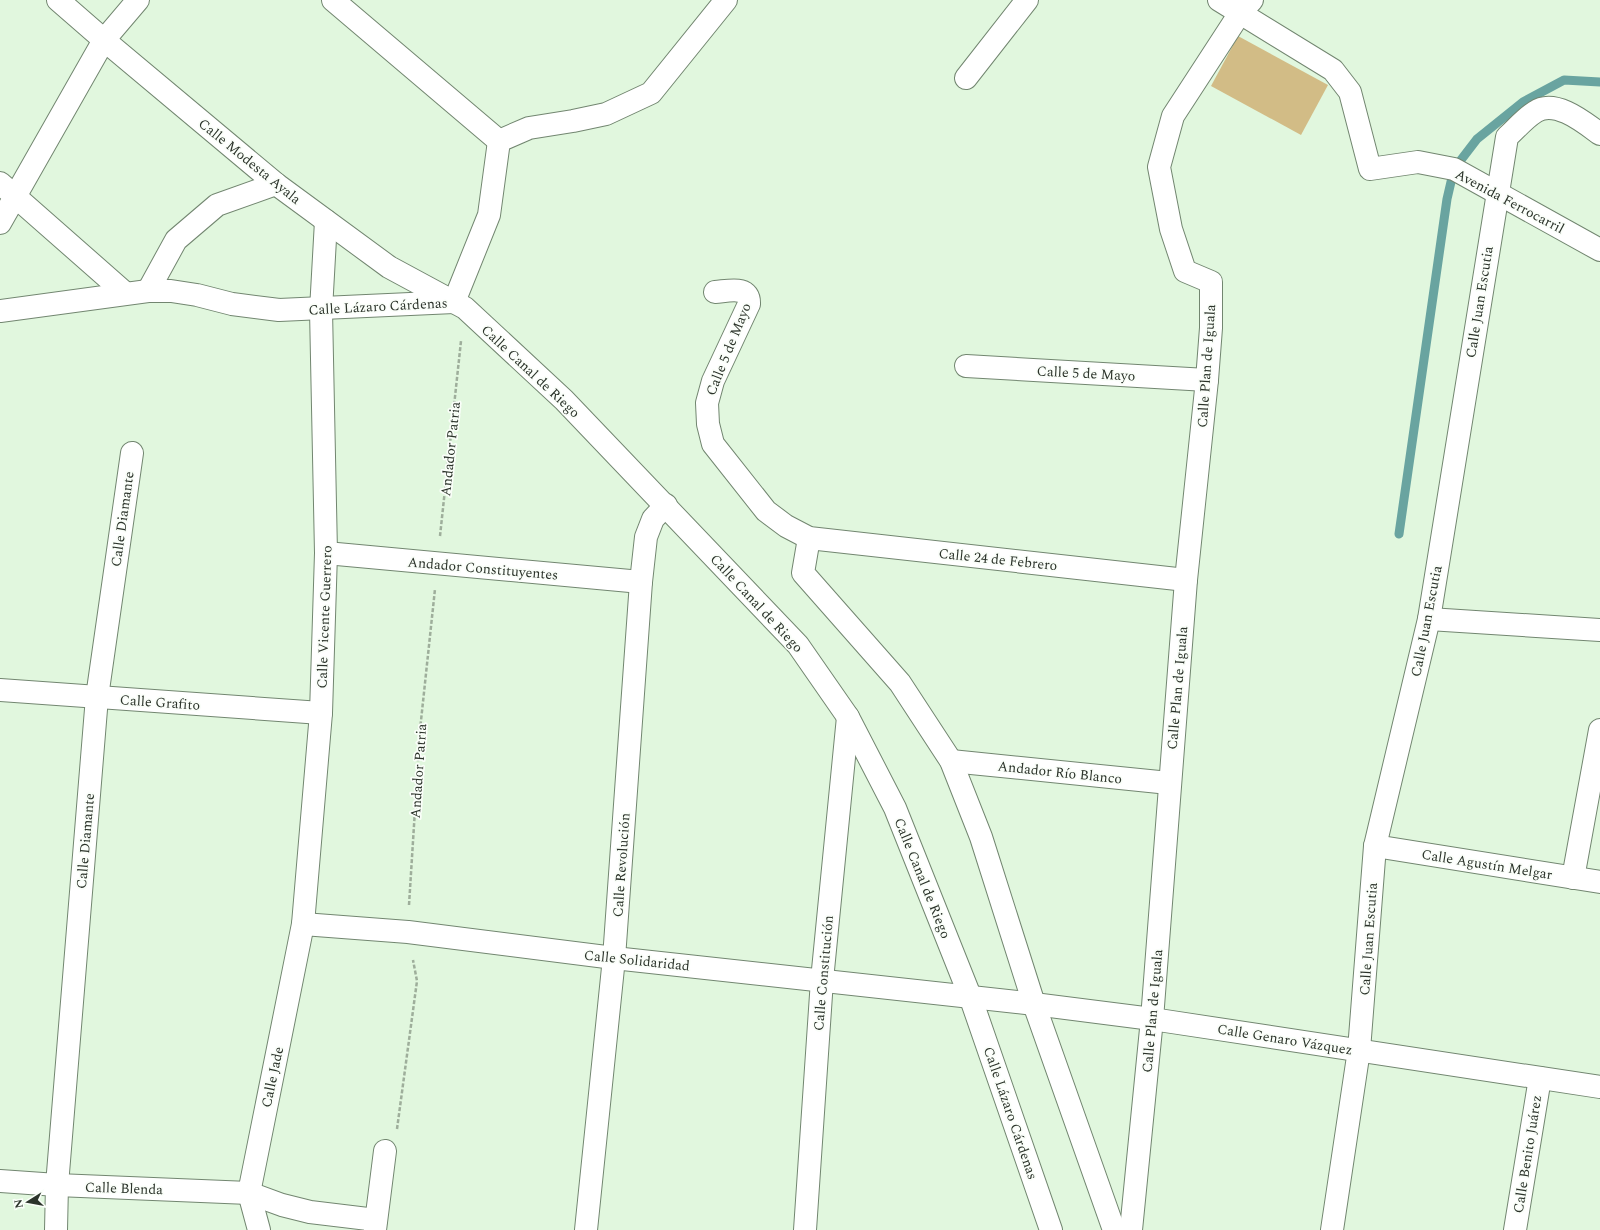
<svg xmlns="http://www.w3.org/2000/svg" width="1600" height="1230" font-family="Spectral,serif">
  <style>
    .garden { fill: #d2bc86 }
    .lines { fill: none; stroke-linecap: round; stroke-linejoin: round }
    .stream { stroke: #69a4a0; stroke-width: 9 }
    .minor-casing { stroke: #728670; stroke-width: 24 }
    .path { stroke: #9eae9b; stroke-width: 2.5; stroke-dasharray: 4 2; stroke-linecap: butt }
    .minor { stroke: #fff; stroke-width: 22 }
    .labels { text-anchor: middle; stroke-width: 3.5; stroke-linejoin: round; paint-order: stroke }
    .street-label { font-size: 14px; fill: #2b332a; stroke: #fafef9 }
  </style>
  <rect width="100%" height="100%" fill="#e1f7de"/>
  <!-- garden -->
  <polygon class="garden" points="1238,36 1328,85 1301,135 1211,86"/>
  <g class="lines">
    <!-- stream -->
    <polyline class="stream" points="1399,534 1447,199 1454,169 1477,139 1523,102 1564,80 1600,82"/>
    <!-- minor casing -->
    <g class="minor-casing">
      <g id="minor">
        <polyline points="58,0 104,40 276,184 389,267 465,308 564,400 798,645 848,717 895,808 970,996 1051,1230"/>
        <polyline points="333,0 499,141"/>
        <polyline points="1219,0 1333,70 1350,92 1370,169 1418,162 1454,169 1600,250"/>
        <polyline points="966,78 1027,0"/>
        <polyline points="0,183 125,293"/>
        <polyline points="0,223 104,40 138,0"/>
        <polyline points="148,291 176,240 217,205 276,184"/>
        <path d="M715 292C729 291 750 285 749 304L713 381 707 403 708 424 713 444 766 511 786 526 809 538 1186 580"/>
        <polyline points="454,302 489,215 499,141 529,128 573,121 606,114 651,93 726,0"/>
        <polyline points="0,311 148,291 171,291 197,295 232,304 279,310 454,302"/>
        <polyline points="966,366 1207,380"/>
        <polyline points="809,538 803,573 900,683 951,761 981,837 1034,1004 1114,1230"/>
        <polyline points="326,553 641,582"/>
        <polyline points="1429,619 1600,630"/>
        <polyline points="0,690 321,713"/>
        <polyline points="951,761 1169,783"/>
        <polyline points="1375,846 1600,882"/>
        <polyline points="1573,878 1600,730"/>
        <polyline points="303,924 408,932 614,958 1026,1003 1152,1019 1600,1087"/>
        <polyline points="0,1181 57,1185 249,1193 282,1205 310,1212 376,1220"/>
        <polyline points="56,1230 57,1185 97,697 132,453"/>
        <polyline points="259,1230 249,1193 303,924 321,713 326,553 321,310 326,221"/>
        <polyline points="375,1230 385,1151"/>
        <polyline points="586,1230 614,958 641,582 646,537 653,519 666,505"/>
        <polyline points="805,1230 822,980 848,717"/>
        <polyline points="1131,1230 1152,1019 1186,580 1207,380 1211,328 1211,282 1185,271 1171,229 1159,167 1173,116 1240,13 1252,0"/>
        <path d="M1332 1230 1359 1050 1375 846 1429 619 1507 137C1516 129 1525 118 1535 112 1555 98 1585 123 1600 134"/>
        <polyline points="1515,1230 1540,1078"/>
      </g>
    </g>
    <!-- path -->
    <g class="path">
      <polyline points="440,536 461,341"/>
      <polyline points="409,905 420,730 435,589"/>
      <polyline points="397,1129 417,981 413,960"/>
    </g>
    <!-- minor -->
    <use href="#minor" class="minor"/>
  </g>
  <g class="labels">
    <!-- street labels -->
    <g class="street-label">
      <text transform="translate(250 161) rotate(39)" y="5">Calle Modesta Ayala</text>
      <text transform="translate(1510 201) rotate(28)" y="5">Avenida Ferrocarril</text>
      <text transform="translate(1479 302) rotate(-81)" y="5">Calle Juan Escutia</text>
      <text transform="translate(378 306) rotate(-3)" y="5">Calle Lázaro Cárdenas</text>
      <text transform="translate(728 349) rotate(-68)" y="5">Calle 5 de Mayo</text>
      <text transform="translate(1206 366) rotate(-86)" y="5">Calle Plan de Iguala</text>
      <text transform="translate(531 371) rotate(43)" y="5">Calle Canal de Riego</text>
      <text transform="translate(1086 373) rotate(3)" y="5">Calle 5 de Mayo</text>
      <text transform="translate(450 449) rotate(-84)" y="5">Andador Patria</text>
      <text transform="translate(122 519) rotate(-82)" y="5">Calle Diamante</text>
      <text transform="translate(998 559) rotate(6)" y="5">Calle 24 de Febrero</text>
      <text transform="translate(483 568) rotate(5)" y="5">Andador Constituyentes</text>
      <text transform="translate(757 603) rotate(47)" y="5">Calle Canal de Riego</text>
      <text transform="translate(324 617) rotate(-88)" y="5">Calle Vicente Guerrero</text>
      <text transform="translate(1426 621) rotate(-79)" y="5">Calle Juan Escutia</text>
      <text transform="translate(1177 688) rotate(-85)" y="5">Calle Plan de Iguala</text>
      <text transform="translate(160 702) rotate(4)" y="5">Calle Grafito</text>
      <text transform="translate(418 771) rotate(-86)" y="5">Andador Patria</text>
      <text transform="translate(1060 772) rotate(6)" y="5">Andador Río Blanco</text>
      <text transform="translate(85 841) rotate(-85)" y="5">Calle Diamante</text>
      <text transform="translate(1487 864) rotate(9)" y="5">Calle Agustín Melgar</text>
      <text transform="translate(621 865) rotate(-86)" y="5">Calle Revolución</text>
      <text transform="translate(923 878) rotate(68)" y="5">Calle Canal de Riego</text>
      <text transform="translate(1368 939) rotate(-86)" y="5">Calle Juan Escutia</text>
      <text transform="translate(637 960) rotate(6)" y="5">Calle Solidaridad</text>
      <text transform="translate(823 973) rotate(-85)" y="5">Calle Constitución</text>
      <text transform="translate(1152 1011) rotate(-85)" y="5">Calle Plan de Iguala</text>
      <text transform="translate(1285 1039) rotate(9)" y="5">Calle Genaro Vázquez</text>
      <text transform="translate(272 1077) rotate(-78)" y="5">Calle Jade</text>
      <text transform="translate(1011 1113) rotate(71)" y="5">Calle Lázaro Cárdenas</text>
      <text transform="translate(1527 1154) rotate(-81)" y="5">Calle Benito Juárez</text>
      <text transform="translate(124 1188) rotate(2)" y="5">Calle Blenda</text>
    </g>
  </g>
  <!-- north arrow -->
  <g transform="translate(28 1202) rotate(259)" stroke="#fafef9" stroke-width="3" paint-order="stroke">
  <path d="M0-3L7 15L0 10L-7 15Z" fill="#2b332a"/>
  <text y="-6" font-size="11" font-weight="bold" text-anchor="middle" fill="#2b332a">N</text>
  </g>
</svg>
